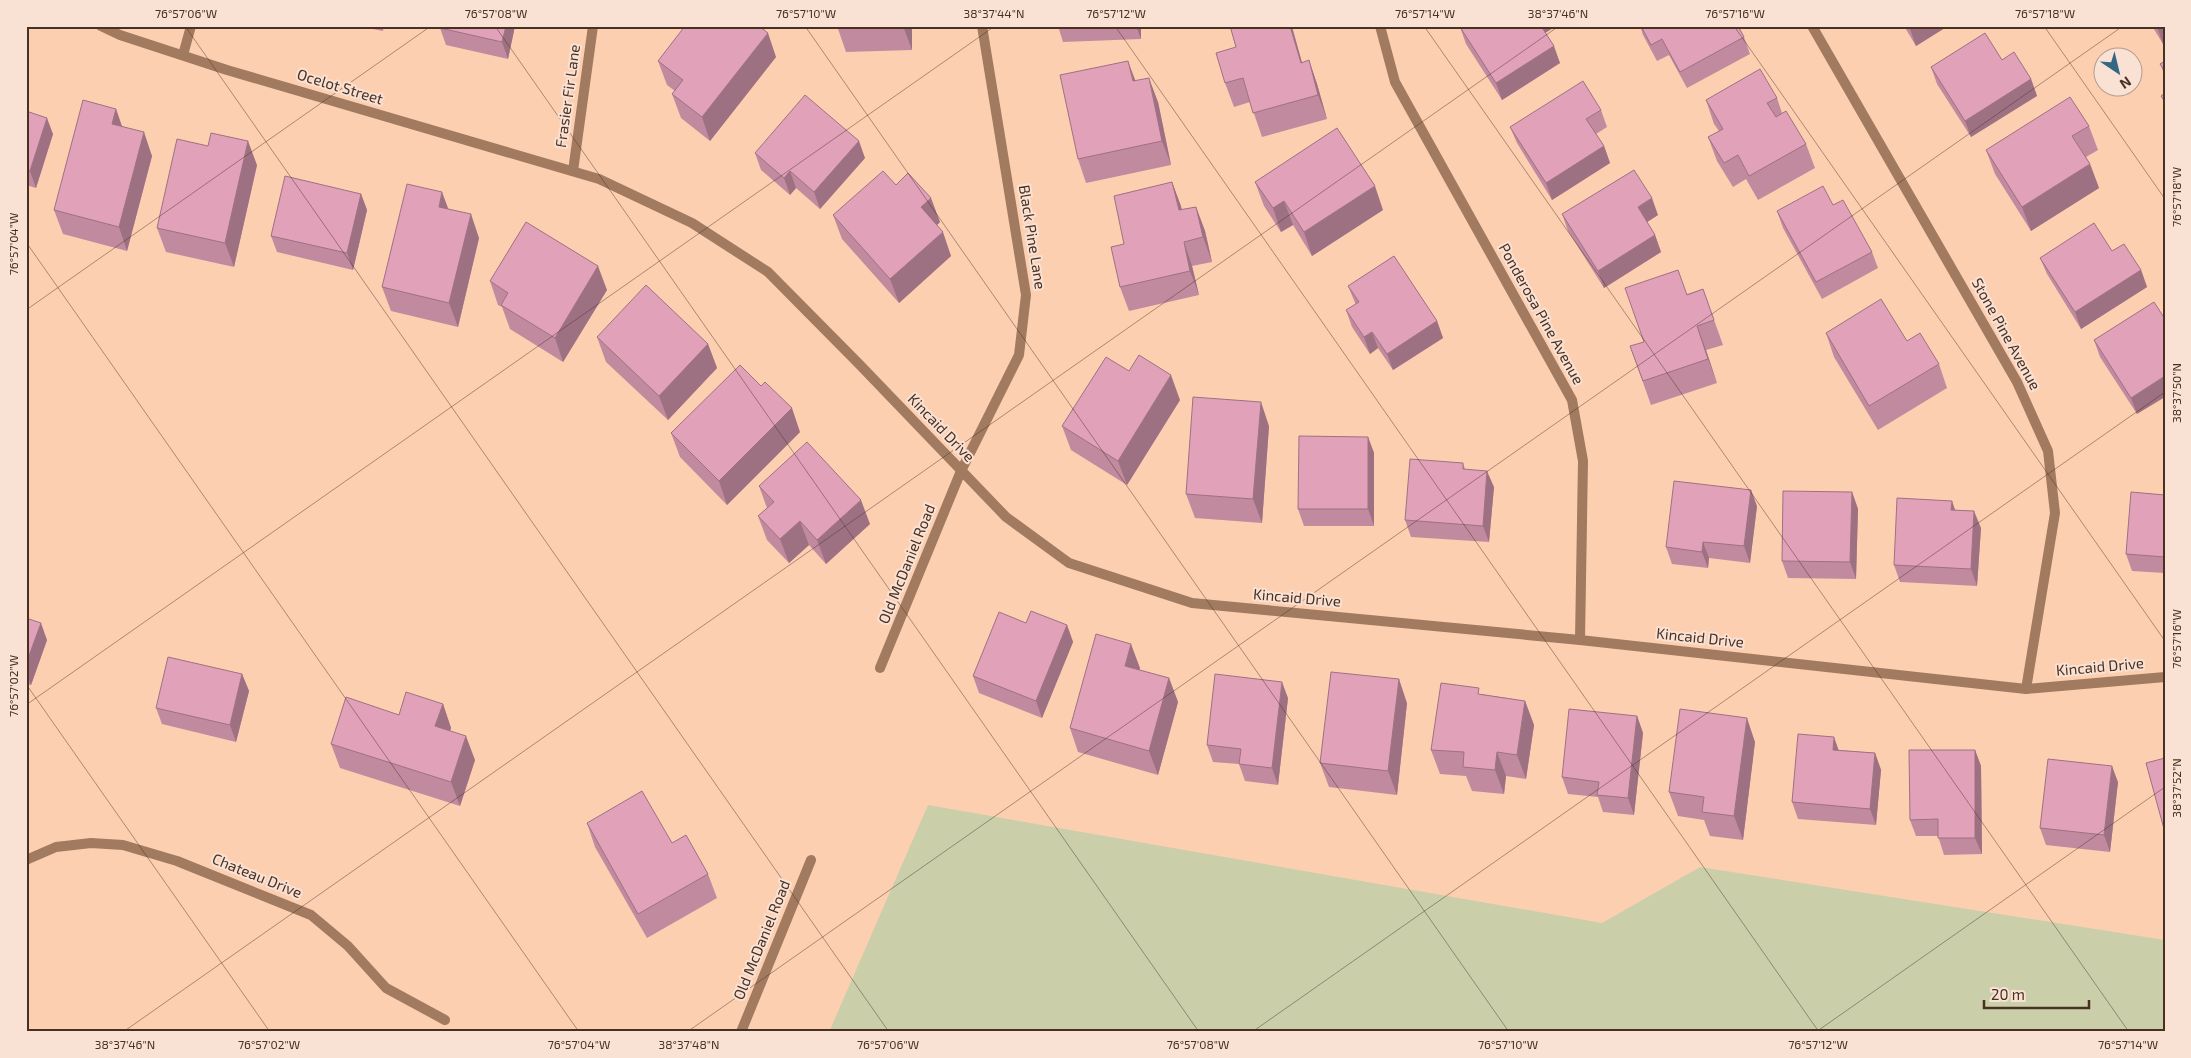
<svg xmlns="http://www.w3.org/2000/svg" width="2191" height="1058" font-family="'Exo 2',sans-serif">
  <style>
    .green { fill: #cacfaa }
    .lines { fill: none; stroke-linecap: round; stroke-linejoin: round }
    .street { stroke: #a27a5f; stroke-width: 10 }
    .wall { fill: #c28a9f }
    .shaded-wall { fill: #9e7182 }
    .building { fill: #e1a1b9; stroke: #9e7182 }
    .ticks { fill: none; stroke: #483123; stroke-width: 1; stroke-opacity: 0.45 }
    .labels { text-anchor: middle; stroke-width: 4; stroke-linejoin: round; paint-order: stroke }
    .street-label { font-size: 15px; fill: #483123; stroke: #f9e1d3 }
    .neatline { fill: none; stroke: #483123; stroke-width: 2 }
    .ticks-label { font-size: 12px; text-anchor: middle; fill: #483123 }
  </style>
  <rect width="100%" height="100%" fill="#fdcfb1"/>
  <!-- green -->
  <polygon class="green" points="928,805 1602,923 1700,867 2165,940 2165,1032 829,1032"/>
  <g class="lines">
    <!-- street -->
    <g class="street">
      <polyline points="101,26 120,35 227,70 599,179 692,223 768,272 860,365 1006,517 1069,563 1192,603 1580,640 2026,689 2165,677"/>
      <polyline points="1380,26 1395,82 1572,400 1583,461 1580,640"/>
      <polyline points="1812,26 2017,382 2048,451 2055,513 2026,689"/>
      <polyline points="183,55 191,26"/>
      <polyline points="573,171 593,26"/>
      <polyline points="880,668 961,471 1019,355 1026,295 982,26"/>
      <polyline points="26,860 56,847 91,843 123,845 177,861 311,915 348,946 386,988 445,1020"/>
      <polyline points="741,1032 811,860"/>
    </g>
  </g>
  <!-- wall -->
  <g class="wall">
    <polygon points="358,26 384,26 383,31"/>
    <polygon points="515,26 508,59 446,45 440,28"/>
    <polygon points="837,26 912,26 912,50 846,52"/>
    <polygon points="1058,26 1141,26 1141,39 1063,42"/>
    <polygon points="1230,26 1292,26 1302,63 1309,60 1317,84 1327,119 1262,137 1250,102 1234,107 1225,83 1236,47"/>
    <polygon points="1461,26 1556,26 1545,33 1560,63 1502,100 1466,44 1460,27"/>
    <polygon points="1640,26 1738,26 1744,37 1750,54 1687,88 1669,55 1657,61 1643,35"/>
    <polygon points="1904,26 1948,26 1916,46"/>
    <polygon points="2152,26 2165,26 2163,44"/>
    <polygon points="776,57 710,141 681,118 672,94 675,91 667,85 658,61"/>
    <polygon points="2165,61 2165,76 2160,64"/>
    <polygon points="1931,67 2031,79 2037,96 1971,137 1937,84"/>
    <polygon points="1136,81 1158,102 1171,165 1086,183 1078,159"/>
    <polygon points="1777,98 1782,113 1806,144 1815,168 1758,200 1746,179 1733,187 1717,161 1708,137 1719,131 1714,124 1706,100"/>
    <polygon points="116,109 122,126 152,156 127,251 63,234 54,210"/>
    <polygon points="1601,110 1607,127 1596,134 1604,146 1610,163 1552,200 1517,143 1510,127"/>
    <polygon points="26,111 53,134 36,188 26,185"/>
    <polygon points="2089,126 2098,150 2086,157 2090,164 2099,188 2031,231 1995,174 1986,150"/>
    <polygon points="208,146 257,165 234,267 166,252 157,228"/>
    <polygon points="755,153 865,158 820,209 796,188 790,195 761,170"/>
    <polygon points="1172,182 1182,210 1196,207 1205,231 1212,262 1192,266 1199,295 1129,311 1120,287 1124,244"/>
    <polygon points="1255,182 1383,210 1312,256 1293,225 1281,232 1264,206"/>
    <polygon points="896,185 940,222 937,225 951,256 899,303 842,239 833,215"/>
    <polygon points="361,194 367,210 353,270 277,252 271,236"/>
    <polygon points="1833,205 1872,252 1878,268 1822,299 1783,228 1777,211"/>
    <polygon points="448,209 479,238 458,327 391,311 382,287"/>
    <polygon points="1562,214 1658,215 1647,222 1655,235 1661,252 1604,288 1568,231"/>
    <polygon points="2112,251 2141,270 2147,287 2081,329 2047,274 2040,258"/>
    <polygon points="490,281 607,290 563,362 510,329 502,307 498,305"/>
    <polygon points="1348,286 1437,321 1443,338 1393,370 1378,348 1370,354 1352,327 1346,310 1356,305"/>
    <polygon points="1703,289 1723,345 1706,350 1717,383 1651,405 1630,346 1644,342 1687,294"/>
    <polygon points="2165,319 2137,414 2100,357 2094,340"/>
    <polygon points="1826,333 1907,341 1939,364 1947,388 1878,430 1834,357"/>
    <polygon points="597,337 708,344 717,368 668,420 606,362"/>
    <polygon points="1129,371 1180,400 1127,485 1071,450 1062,426"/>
    <polygon points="1269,426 1262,523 1195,518 1186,494"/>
    <polygon points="800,432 727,505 680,457 671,433"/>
    <polygon points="1368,437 1374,453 1374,526 1304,526 1298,509"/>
    <polygon points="1463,463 1465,469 1494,487 1489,542 1411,537 1405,520"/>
    <polygon points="759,486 870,524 826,564 809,545 789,563 767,540 758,516 767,508"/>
    <polygon points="1852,492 1858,509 1856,579 1788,578 1782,561"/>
    <polygon points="2165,495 2165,573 2132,571 2126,554"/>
    <polygon points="1757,506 1750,563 1709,558 1708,568 1672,564 1666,547"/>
    <polygon points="1955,510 1981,528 1977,586 1900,582 1894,565"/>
    <polygon points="26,618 47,640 31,685 26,684"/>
    <polygon points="1026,623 1067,625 1073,642 1042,718 979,693 973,676"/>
    <polygon points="1140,668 1139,670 1169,678 1178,702 1158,775 1078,752 1070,728"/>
    <polygon points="242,674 249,691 236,742 162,724 156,708"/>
    <polygon points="1481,694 1525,701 1534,725 1526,779 1506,776 1504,794 1472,791 1466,776 1440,774 1431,750"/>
    <polygon points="1288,698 1278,785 1245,781 1239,764 1213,762 1207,745"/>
    <polygon points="1407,703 1397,795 1329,787 1320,763"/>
    <polygon points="443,704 451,728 450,731 475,760 460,806 340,768 331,744 399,715"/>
    <polygon points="1637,716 1643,733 1634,815 1603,812 1598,797 1568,794 1562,777"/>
    <polygon points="1755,742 1743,840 1710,836 1704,820 1678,816 1669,792"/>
    <polygon points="1839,750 1875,753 1881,770 1876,825 1798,819 1792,802"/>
    <polygon points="1975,750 1981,766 1982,854 1944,855 1938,836 1916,836 1910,820"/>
    <polygon points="2118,782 2110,852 2046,845 2040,828"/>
    <polygon points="587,823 672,843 708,874 717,898 647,938 595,847"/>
  </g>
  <!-- shaded-wall -->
  <g class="shaded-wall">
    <polygon points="506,26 515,26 508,59 502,42"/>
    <polygon points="903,26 912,26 912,50"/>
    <polygon points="1136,26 1141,26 1141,39"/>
    <polygon points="1290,26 1292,26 1293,31 1309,87 1301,63"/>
    <polygon points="1539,26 1556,26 1542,35"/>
    <polygon points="1915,26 1948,26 1916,46 1910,29"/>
    <polygon points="2159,26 2165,26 2165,43 2163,44 2157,27"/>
    <polygon points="768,33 776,57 710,141 702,117"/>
    <polygon points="1554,46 1560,63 1502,100 1496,83"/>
    <polygon points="1309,60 1317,84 1327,119 1318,95"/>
    <polygon points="1128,61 1137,85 1133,81"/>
    <polygon points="1149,78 1158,102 1171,165 1162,141"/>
    <polygon points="2031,79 2037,96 1971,137 1965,121"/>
    <polygon points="116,109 124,133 112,124"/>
    <polygon points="47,118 53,134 36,188 30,171"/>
    <polygon points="144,132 152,156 127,251 119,227"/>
    <polygon points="248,141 257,165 234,267 225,243"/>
    <polygon points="859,141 865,158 820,209 814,192"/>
    <polygon points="1604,146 1610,163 1552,200 1546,183"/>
    <polygon points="2090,164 2099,188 2031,231 2022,207"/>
    <polygon points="790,171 796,188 790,195 784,178"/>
    <polygon points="1172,182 1181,206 1187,235 1179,210"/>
    <polygon points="1375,186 1383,210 1312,256 1304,232"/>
    <polygon points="442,192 451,216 439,207"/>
    <polygon points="361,194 367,210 353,270 347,253"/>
    <polygon points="931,198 940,222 930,232 921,207"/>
    <polygon points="1652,198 1658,215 1644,224 1638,207"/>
    <polygon points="1284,201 1293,225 1281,232 1273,208"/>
    <polygon points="1196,207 1205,231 1212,262 1203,237"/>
    <polygon points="471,214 479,238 458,327 449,303"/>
    <polygon points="943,232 951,256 899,303 890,279"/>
    <polygon points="1655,235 1661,252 1604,288 1598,271"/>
    <polygon points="1184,242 1192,266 1199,295 1190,271"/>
    <polygon points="598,266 607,290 563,362 555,338"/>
    <polygon points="2141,270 2147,287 2081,329 2075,312"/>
    <polygon points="1437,321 1443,338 1393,370 1387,354"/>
    <polygon points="1697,326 1706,350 1717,383 1708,359"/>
    <polygon points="1372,332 1378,348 1370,354 1364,337"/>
    <polygon points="708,344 717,368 668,420 659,396"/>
    <polygon points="1171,375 1180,400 1127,485 1118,461"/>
    <polygon points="2165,376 2165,397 2137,414 2131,398"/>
    <polygon points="1261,402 1269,426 1262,523 1253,499"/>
    <polygon points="792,408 800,432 727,505 719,481"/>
    <polygon points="1368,437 1374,453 1374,526 1368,509"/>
    <polygon points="1487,471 1494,487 1489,542 1483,526"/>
    <polygon points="1751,490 1757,506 1750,563 1744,546"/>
    <polygon points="1852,492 1858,509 1856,579 1850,562"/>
    <polygon points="861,500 870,524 826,564 817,540"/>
    <polygon points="1952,501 1958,518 1951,510"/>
    <polygon points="1974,511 1981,528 1977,586 1971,569"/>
    <polygon points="800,521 809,545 789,563 780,539"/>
    <polygon points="1703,542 1709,558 1708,568 1702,552"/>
    <polygon points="41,623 47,640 31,685 26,673 26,664"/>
    <polygon points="1067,625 1073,642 1042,718 1036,701"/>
    <polygon points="1131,644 1140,668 1134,690 1125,666"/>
    <polygon points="242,674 249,691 236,742 230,725"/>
    <polygon points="1169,678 1178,702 1158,775 1149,751"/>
    <polygon points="1399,679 1407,703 1397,795 1388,771"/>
    <polygon points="1282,682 1288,698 1278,785 1272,768"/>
    <polygon points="1525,701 1534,725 1526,779 1517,755"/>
    <polygon points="443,704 451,728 444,750 435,726"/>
    <polygon points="1637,716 1643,733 1634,815 1628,798"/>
    <polygon points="1747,718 1755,742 1743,840 1734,816"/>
    <polygon points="466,736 475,760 460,806 451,782"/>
    <polygon points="1834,737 1840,754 1833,750"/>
    <polygon points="1975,750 1981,766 1982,854 1975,838"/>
    <polygon points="1497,752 1506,776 1504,794 1495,770"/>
    <polygon points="1875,753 1881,770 1876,825 1870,809"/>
    <polygon points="2112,766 2118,782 2110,852 2104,835"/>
  </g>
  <!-- building -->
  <g class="building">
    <polygon points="440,26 506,26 502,42 440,28"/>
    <polygon points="685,26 759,26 768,33 702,117 672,94 683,80 658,61"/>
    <polygon points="837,26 903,26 837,27"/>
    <polygon points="1230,26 1290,26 1301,63 1309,60 1318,95 1253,113 1243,78 1225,83 1216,53 1236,47"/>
    <polygon points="1461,26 1541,26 1554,46 1496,83 1460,27"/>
    <polygon points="1641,26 1738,26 1744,37 1680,72 1662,39 1651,45"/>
    <polygon points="1908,26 1915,26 1910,29"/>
    <polygon points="1985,33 2002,60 2014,52 2031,79 1965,121 1931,67"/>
    <polygon points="1128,61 1133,81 1149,78 1162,141 1078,159 1060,75"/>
    <polygon points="2165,61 2165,71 2160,64"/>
    <polygon points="1760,69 1777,98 1767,103 1776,117 1786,111 1806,144 1749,176 1738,155 1724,163 1708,137 1723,129 1706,100"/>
    <polygon points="1583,81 1601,110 1586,119 1604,146 1546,183 1510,127"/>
    <polygon points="2165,93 2165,102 2161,96"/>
    <polygon points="805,95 859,141 814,192 790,171 784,178 755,153"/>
    <polygon points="2070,97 2089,126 2072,136 2090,164 2022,207 1986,150"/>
    <polygon points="83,100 116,109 112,124 144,132 119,227 54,210"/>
    <polygon points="26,111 47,118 30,171 26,170"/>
    <polygon points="1337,128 1375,186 1304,232 1284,201 1273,208 1255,182"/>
    <polygon points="211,133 248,141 225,243 157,228 177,139 208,146"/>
    <polygon points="1634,170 1652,198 1638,207 1655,235 1598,271 1562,214"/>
    <polygon points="883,171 896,185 908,173 931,198 921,207 943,232 890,279 833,215"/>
    <polygon points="285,176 361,194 347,253 271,236"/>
    <polygon points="1172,182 1179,210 1196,207 1203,237 1184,242 1190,271 1120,287 1111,247 1124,244 1114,196"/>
    <polygon points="407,184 442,192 439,207 471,214 449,303 382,287"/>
    <polygon points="1823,186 1833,205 1843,200 1872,252 1816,282 1777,211"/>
    <polygon points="526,222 598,266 555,338 501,305 508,293 490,281"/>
    <polygon points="2094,223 2112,251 2124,244 2141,270 2075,312 2040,258"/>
    <polygon points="1394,256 1437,321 1387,354 1372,332 1364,337 1346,310 1359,302 1348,286"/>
    <polygon points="1678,270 1687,295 1703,289 1714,320 1697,326 1708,359 1643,381 1630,346 1644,342 1625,288"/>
    <polygon points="646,285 708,344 659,396 597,337"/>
    <polygon points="1881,299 1907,341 1920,333 1939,364 1869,406 1826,333"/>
    <polygon points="2154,302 2165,319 2165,376 2131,398 2094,340"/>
    <polygon points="1139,355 1171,375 1118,461 1062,426 1106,357 1129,371"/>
    <polygon points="740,365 761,386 765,382 792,408 719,481 671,433"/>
    <polygon points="1193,397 1261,402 1253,499 1186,494"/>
    <polygon points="1299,436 1368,437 1368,509 1298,509"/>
    <polygon points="807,442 861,500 817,540 800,521 780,539 758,516 774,502 759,486"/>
    <polygon points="1410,459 1463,463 1463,469 1487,471 1483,526 1405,520"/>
    <polygon points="1674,481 1751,490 1744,546 1703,542 1702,552 1666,547"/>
    <polygon points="1783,491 1852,492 1850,562 1782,561"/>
    <polygon points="2131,492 2165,495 2165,557 2126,554"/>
    <polygon points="1897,498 1952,501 1951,510 1974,511 1971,569 1894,565"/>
    <polygon points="1031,611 1067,625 1036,701 973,676 999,612 1026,623"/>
    <polygon points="26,618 41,623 26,664"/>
    <polygon points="1096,634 1131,644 1125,666 1169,678 1149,751 1070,728"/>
    <polygon points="168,657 242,674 230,725 156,708"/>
    <polygon points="1331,672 1399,679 1388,771 1320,763"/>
    <polygon points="1215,674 1282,682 1272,768 1239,764 1241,749 1207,745"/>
    <polygon points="1441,683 1479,688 1478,694 1525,701 1517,755 1497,752 1495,770 1463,767 1464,752 1431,750"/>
    <polygon points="406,692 443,704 435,726 466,736 451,782 331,744 346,697 399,715"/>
    <polygon points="1569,709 1637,716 1628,798 1597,795 1599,782 1562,777"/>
    <polygon points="1680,709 1747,718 1734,816 1702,812 1704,797 1669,792"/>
    <polygon points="1798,734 1834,737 1833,750 1875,753 1870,809 1792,802"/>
    <polygon points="1909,750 1975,750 1975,838 1938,838 1938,819 1910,820"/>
    <polygon points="2165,758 2165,828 2164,829 2146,763"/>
    <polygon points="2048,759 2112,766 2104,835 2040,828"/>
    <polygon points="642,791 672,843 686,835 708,874 638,914 587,823"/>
  </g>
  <!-- ticks -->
  <path class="ticks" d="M185 26 889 1032M495 26 1199 1032M805 26 1509 1032M1115 26 1819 1032M1424 26 2129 1032M1734 26 2165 641M2044 26 2165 199M26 242 579 1032M26 310 431 26M26 684 270 1032M26 705 995 26M123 1032 1559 26M687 1032 2123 26M1252 1032 2165 392M1816 1032 2165 787"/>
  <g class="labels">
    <!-- street labels -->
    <g class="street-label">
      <text transform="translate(340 87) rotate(17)" y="5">Ocelot Street</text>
      <text transform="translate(568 96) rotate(-82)" y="5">Frasier Fir Lane</text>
      <text transform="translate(1032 237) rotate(81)" y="5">Black Pine Lane</text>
      <text transform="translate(1541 314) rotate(61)" y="5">Ponderosa Pine Avenue</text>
      <text transform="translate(2006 334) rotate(61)" y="5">Stone Pine Avenue</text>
      <text transform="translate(941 428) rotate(46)" y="5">Kincaid Drive</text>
      <text transform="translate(907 564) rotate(-68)" y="5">Old McDaniel Road</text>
      <text transform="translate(1297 598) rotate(5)" y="5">Kincaid Drive</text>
      <text transform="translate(1700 638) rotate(6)" y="5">Kincaid Drive</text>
      <text transform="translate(2100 667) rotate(-5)" y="5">Kincaid Drive</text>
      <text transform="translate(257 876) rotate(22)" y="5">Chateau Drive</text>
      <text transform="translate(762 940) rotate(-68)" y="5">Old McDaniel Road</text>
    </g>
  </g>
  <!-- border -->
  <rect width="2191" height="1058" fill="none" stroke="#f9e1d3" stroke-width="55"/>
  <!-- north arrow -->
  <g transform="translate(2118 72) rotate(145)"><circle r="24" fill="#f9e1d3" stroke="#b29b8d"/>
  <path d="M0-4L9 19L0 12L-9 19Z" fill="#336783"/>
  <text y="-8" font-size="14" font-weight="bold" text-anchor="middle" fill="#483123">N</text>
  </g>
  <!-- scale -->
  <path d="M1984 1000v8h105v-8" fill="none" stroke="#483123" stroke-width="2.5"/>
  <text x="1991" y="1000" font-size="15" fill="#483123" stroke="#f9e1d3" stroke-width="4" paint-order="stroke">20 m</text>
  <rect x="28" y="28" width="2136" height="1002" class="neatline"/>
  <g class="ticks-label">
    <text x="186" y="18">76°57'06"W</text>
    <text x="496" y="18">76°57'08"W</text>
    <text x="806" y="18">76°57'10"W</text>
    <text x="994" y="18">38°37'44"N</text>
    <text x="1116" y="18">76°57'12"W</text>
    <text x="1425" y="18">76°57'14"W</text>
    <text x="1558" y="18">38°37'46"N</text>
    <text x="1735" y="18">76°57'16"W</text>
    <text x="2045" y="18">76°57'18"W</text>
    <text transform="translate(2177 197) rotate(-90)" y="4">76°57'18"W</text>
    <text transform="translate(14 244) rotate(-90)" y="4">76°57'04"W</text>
    <text transform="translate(2177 393) rotate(-90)" y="4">38°37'50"N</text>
    <text transform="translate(2177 639) rotate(-90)" y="4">76°57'16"W</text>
    <text transform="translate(14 686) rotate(-90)" y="4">76°57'02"W</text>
    <text transform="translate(2177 788) rotate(-90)" y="4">38°37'52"N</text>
    <text x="125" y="1049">38°37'46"N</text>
    <text x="269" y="1049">76°57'02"W</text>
    <text x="579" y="1049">76°57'04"W</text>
    <text x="689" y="1049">38°37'48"N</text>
    <text x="888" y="1049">76°57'06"W</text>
    <text x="1198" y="1049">76°57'08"W</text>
    <text x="1508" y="1049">76°57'10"W</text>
    <text x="1818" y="1049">76°57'12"W</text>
    <text x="2128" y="1049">76°57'14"W</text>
  </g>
</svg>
